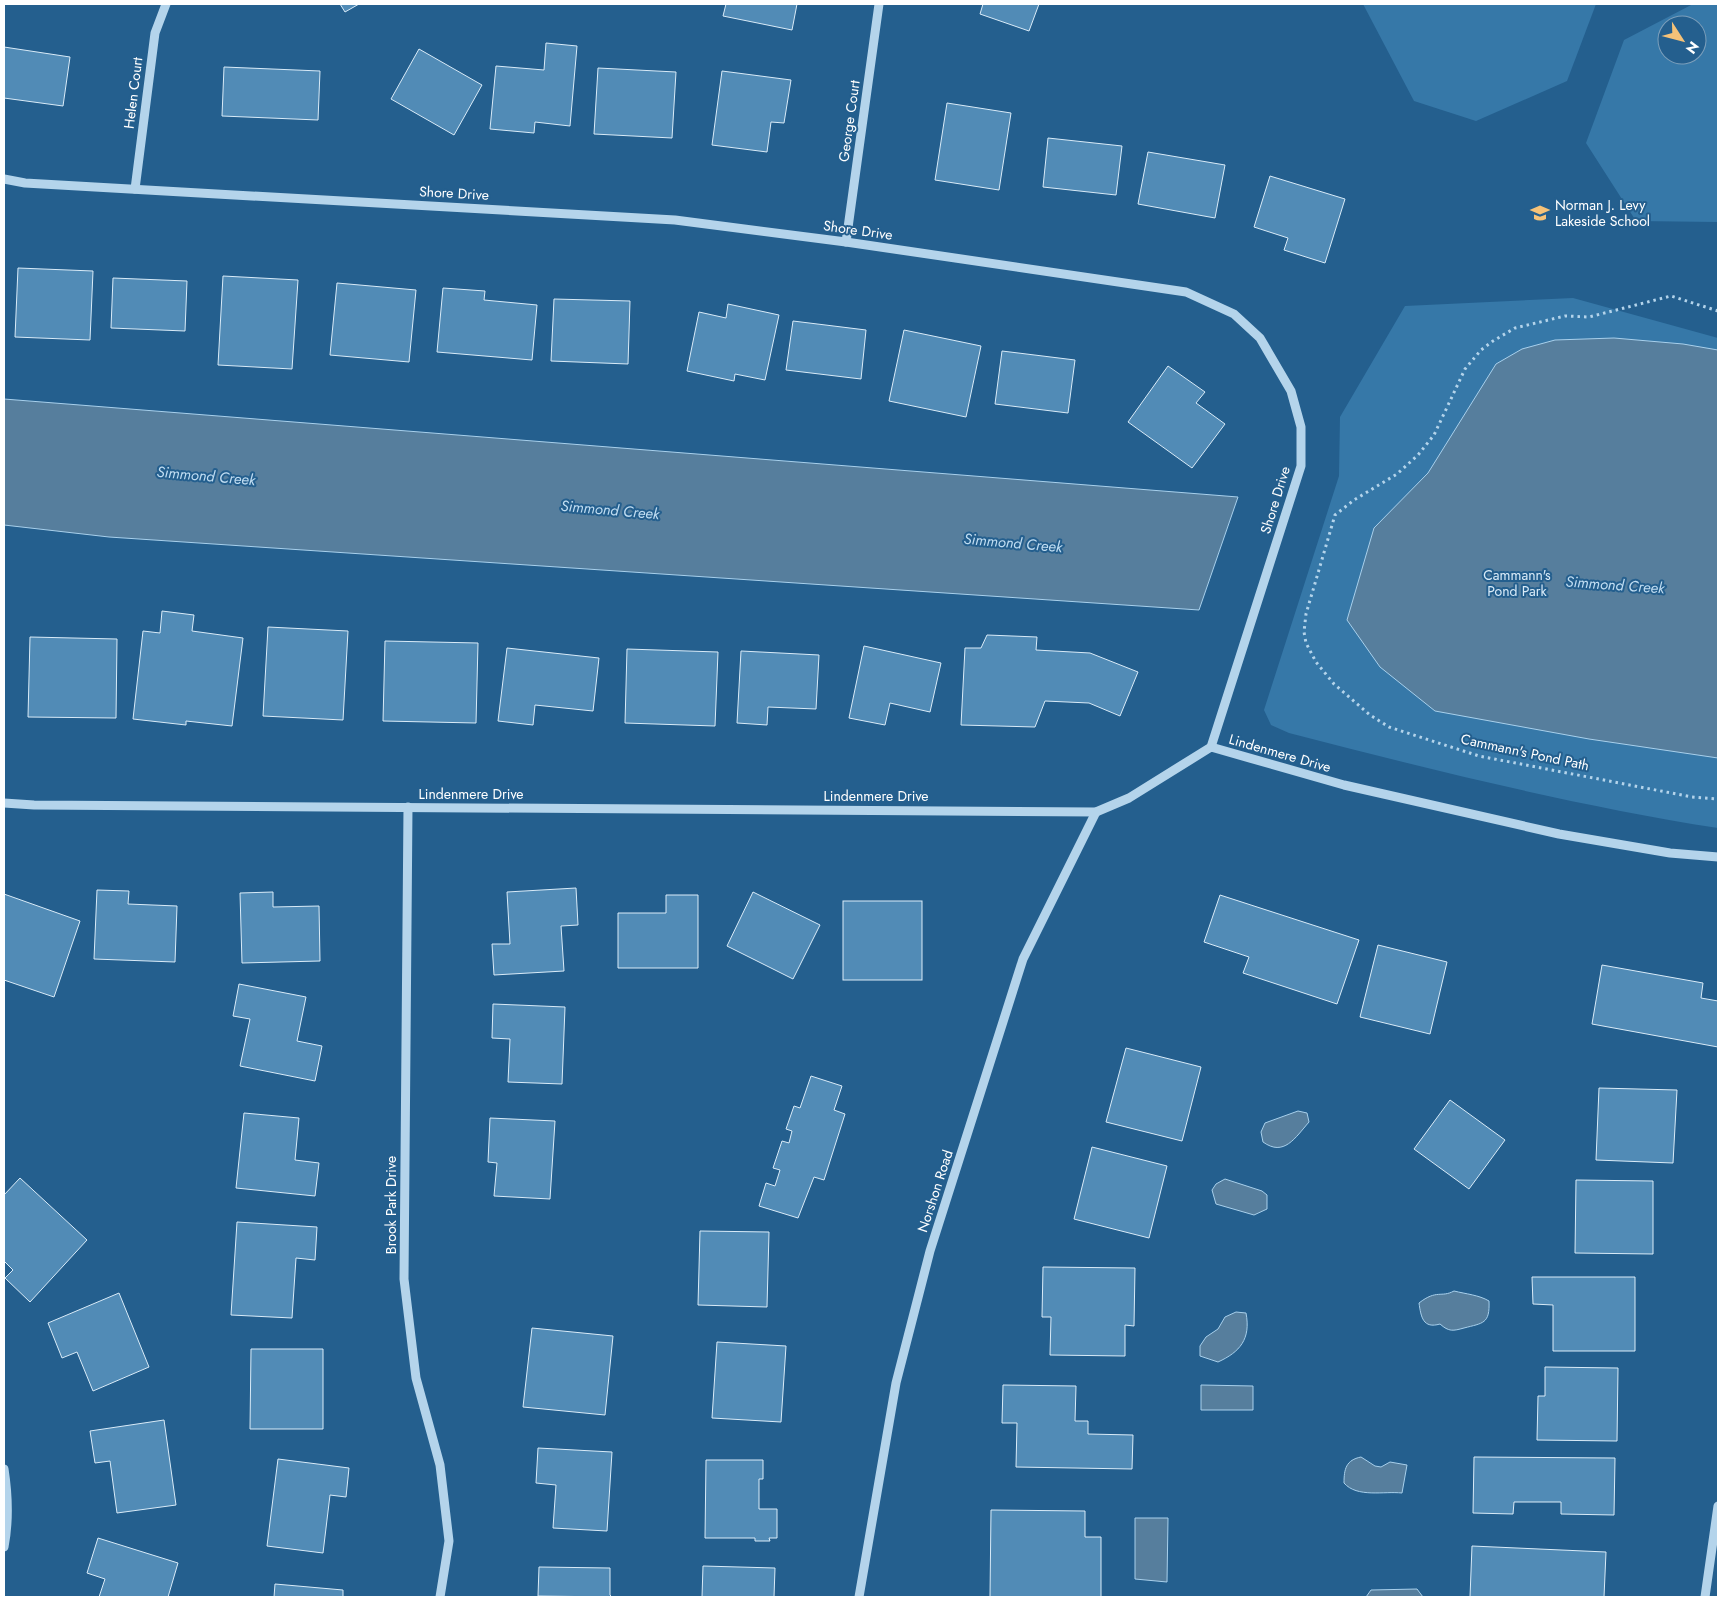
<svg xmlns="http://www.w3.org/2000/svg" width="1722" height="1601" font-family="Jost,sans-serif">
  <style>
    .green { fill: #3678a8; fill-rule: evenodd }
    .water { fill: #567e9d; stroke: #a8d0ec }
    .building { fill: #518bb6; stroke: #d9ebf8 }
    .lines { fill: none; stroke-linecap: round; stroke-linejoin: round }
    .path { stroke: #b4d4eb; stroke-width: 3; stroke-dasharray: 2.5 4; stroke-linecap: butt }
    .minor { stroke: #b4d4eb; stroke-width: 9 }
    .labels { text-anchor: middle; stroke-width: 4; stroke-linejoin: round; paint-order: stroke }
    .street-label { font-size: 14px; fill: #fff; stroke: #245f8e }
    .poi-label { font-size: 14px; fill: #fff; stroke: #245f8e; text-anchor: start }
    .park-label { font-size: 14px; fill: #d9ebf8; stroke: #245f8e }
    .water-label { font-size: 15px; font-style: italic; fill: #c0ddf2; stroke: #245f8e }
  </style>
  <rect width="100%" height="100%" fill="#245f8e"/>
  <!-- green -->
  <g class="green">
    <polygon points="1363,4 1596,4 1567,81 1476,121 1414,101"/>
    <path d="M1693 4H1718V222L1636 221 1586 143 1624 40ZM1667 25H1697V55H1667Z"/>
    <path d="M1573 298 1718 338V828C1572 805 1432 770 1289 733L1271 725 1264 710 1339 476 1340 417 1405 306Z"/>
  </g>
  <!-- water -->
  <g class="water">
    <polygon points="1614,338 1683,344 1718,350 1718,758 1589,739 1435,711 1380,667 1347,620 1374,528 1428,473 1496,364 1522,349 1555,340"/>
    <polygon points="4,399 1238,497 1199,610 109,537 4,525"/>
    <path d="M1298 1111 1307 1113 1309 1122C1295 1138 1284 1157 1263 1142L1261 1132 1265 1123Z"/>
    <polygon points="1225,1179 1262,1191 1267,1195 1267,1209 1254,1215 1216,1204 1212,1190 1216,1184"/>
    <path d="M1454 1291C1466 1294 1479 1295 1489 1301 1490 1324 1483 1323 1464 1328 1453 1331 1449 1332 1440 1324 1423 1329 1421 1317 1419 1303 1437 1289 1441 1298 1454 1291Z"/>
    <path d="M1236 1312 1246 1313C1251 1339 1240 1352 1218 1362L1200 1356V1346L1206 1337 1218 1329 1225 1317Z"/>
    <polygon points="1201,1385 1253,1386 1253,1410 1201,1410"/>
    <path d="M1361 1457 1375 1466 1381 1467 1390 1462 1407 1465 1402 1493C1384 1491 1357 1498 1344 1483 1344 1469 1346 1460 1361 1457Z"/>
    <polygon points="1135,1518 1168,1518 1167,1582 1135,1579"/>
    <polygon points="1417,1589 1423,1597 1366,1597 1371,1590"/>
  </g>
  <!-- building -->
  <g class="building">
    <polygon points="340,4 359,4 345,12"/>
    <polygon points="726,4 797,4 792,30 723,16"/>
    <polygon points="983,4 1039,4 1029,31 980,14"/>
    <polygon points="546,43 577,46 570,126 535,122 534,133 490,129 496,66 544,70"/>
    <polygon points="4,47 70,57 63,106 4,98"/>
    <polygon points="419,49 482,85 454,135 391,99"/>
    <polygon points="224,67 320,71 318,120 222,116"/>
    <polygon points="598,68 676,72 672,138 594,134"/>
    <polygon points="722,71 791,80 784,123 771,122 767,152 712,145"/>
    <polygon points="947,103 1011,113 999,190 935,180"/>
    <polygon points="1048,138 1122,146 1116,195 1043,187"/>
    <polygon points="1148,152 1225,165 1215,218 1138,204"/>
    <polygon points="1270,176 1345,199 1325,263 1284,250 1288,238 1254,227"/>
    <polygon points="18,268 93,271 90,340 15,337"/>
    <polygon points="223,276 298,280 292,369 218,365"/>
    <polygon points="113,278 187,281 185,331 111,328"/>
    <polygon points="337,283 416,290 409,362 330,355"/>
    <polygon points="443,288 485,291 484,300 537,305 532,360 437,352"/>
    <polygon points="554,299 630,301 628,364 551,361"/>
    <polygon points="728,304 779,315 765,380 735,374 734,381 687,371 699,312 726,318"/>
    <polygon points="793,321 866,330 861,379 786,370"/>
    <polygon points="904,330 981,346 966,417 889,401"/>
    <polygon points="1002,351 1075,360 1068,413 995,404"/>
    <polygon points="1168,366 1205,392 1196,403 1225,424 1192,468 1128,422"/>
    <polygon points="162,611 194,615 192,631 243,638 232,726 186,721 186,725 133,719 143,631 160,633"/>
    <polygon points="268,627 348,631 343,720 263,716"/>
    <polygon points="987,635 1037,637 1036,650 1090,653 1138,672 1120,716 1089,703 1045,701 1035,727 961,725 965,648 981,648"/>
    <polygon points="30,637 117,639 116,718 28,717"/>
    <polygon points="385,641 478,643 476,723 383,721"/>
    <polygon points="864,646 941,663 930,712 890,703 885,725 849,718"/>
    <polygon points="507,648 599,658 593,711 535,705 533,725 498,721"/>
    <polygon points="627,649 718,652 715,726 625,723"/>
    <polygon points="741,651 819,655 816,709 768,707 767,725 737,723"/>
    <polygon points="576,888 578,925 561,926 564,971 494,975 492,944 510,944 507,892"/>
    <polygon points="97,890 129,891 128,904 177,906 175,962 94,959"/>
    <polygon points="273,892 273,907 319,906 320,961 242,963 240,893"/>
    <polygon points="753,892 820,925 793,979 727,946"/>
    <polygon points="4,894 80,921 54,997 4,980"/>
    <polygon points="666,895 698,895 698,968 618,968 618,913 666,913"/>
    <polygon points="1220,895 1359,940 1337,1004 1243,973 1249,957 1204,942"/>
    <rect x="843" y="901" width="79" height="79"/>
    <polygon points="1378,945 1447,962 1430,1034 1360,1017"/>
    <polygon points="1602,965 1703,983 1701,998 1718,1001 1718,1047 1592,1024"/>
    <polygon points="239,984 306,997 297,1041 322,1046 315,1081 240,1066 250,1019 233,1016"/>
    <polygon points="493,1004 565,1007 562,1084 508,1082 510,1039 492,1038"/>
    <polygon points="1126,1048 1201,1067 1182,1141 1106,1122"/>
    <polygon points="811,1076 842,1086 834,1110 845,1114 824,1180 814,1177 798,1218 759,1206 766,1183 775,1186 780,1170 773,1168 782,1141 789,1143 792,1131 786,1129 794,1106 800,1108"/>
    <polygon points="1599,1088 1677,1090 1673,1163 1596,1160"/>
    <polygon points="1450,1100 1505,1140 1469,1189 1414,1149"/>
    <polygon points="244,1113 299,1118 295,1160 319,1163 315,1196 236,1188"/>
    <polygon points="490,1118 555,1121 550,1199 494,1196 497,1163 488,1162"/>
    <polygon points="1092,1147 1167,1166 1149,1238 1074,1219"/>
    <polygon points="20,1178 87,1240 30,1302 5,1278 13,1270 4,1261 4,1195"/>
    <polygon points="1576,1180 1653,1181 1653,1254 1575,1253"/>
    <polygon points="237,1222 317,1227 315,1260 296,1258 292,1318 231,1315"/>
    <polygon points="700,1231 769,1232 767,1307 698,1305"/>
    <polygon points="1043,1267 1135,1268 1134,1326 1125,1325 1125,1356 1050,1355 1051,1317 1042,1317"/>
    <polygon points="1532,1277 1635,1277 1635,1351 1553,1351 1553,1305 1533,1304"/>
    <polygon points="119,1293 149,1367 93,1391 77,1352 62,1358 48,1323"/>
    <polygon points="532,1328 613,1336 605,1415 523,1407"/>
    <polygon points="717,1342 786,1346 781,1422 712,1418"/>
    <polygon points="251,1349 323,1349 323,1429 250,1429"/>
    <polygon points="1545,1367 1618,1368 1617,1441 1537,1440 1538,1396 1545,1396"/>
    <polygon points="1003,1385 1076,1386 1075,1421 1088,1421 1088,1434 1133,1435 1132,1469 1016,1467 1017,1423 1002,1423"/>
    <polygon points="164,1420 176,1505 117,1513 110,1461 95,1463 90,1431"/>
    <polygon points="538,1448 612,1452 607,1531 553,1528 556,1485 536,1483"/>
    <polygon points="1474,1457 1615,1458 1614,1515 1561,1514 1561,1502 1514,1502 1513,1514 1473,1513"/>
    <polygon points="278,1459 349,1468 346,1497 330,1495 323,1553 267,1546"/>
    <polygon points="706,1460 763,1460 763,1479 759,1479 759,1509 777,1509 777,1538 769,1538 770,1541 755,1541 755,1538 705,1538"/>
    <polygon points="991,1510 1085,1511 1085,1537 1101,1537 1101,1597 990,1597"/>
    <polygon points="98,1538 178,1563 168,1597 99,1597 105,1579 87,1573"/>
    <polygon points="1472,1546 1606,1552 1604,1597 1470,1597"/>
    <polygon points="703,1566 775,1568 774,1597 702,1597"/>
    <polygon points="539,1567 610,1568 610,1595 612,1597 538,1596"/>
    <polygon points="275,1584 343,1590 343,1597 274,1597"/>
  </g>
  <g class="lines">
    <!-- path -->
    <polyline class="path" points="1718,311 1671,296 1589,317 1565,316 1515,328 1493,341 1481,350 1465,369 1434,435 1418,455 1397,474 1354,500 1335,515 1306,614 1304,632 1306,643 1316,662 1334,684 1370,715 1389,727 1479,756 1692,797 1718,799"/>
    <!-- minor -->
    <g class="minor">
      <polyline points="4,179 25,183 675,220 846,242 1186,292 1234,314 1260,338 1291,391 1301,427 1301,466 1211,747"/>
      <polyline points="135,189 155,33 166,4"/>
      <polyline points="846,242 879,4"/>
      <polyline points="4,803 34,805 1096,812 1129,798 1211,747 1344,785 1559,834 1670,853 1718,857"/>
      <polyline points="408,807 404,1279 416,1378 440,1465 449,1541 440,1597"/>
      <path d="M4 1469C8 1495 9 1521 4 1547"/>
      <polyline points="859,1597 896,1383 930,1251 1023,959 1096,812"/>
      <polyline points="1705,1597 1718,1506"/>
    </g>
  </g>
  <!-- icons -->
  <defs>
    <g id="school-bare" transform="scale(1.5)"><path d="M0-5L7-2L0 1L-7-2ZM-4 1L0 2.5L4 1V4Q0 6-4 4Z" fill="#f5c278" stroke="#245f8e" stroke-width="2.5" paint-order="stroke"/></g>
  </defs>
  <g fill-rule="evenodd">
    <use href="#school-bare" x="1540" y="213"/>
  </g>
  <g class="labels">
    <!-- street labels -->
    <g class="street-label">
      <text transform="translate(133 93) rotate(-83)" y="5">Helen Court</text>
      <text transform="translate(849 121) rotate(-82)" y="5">George Court</text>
      <text transform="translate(454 193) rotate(3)" y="5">Shore Drive</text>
      <text transform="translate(858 230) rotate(8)" y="5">Shore Drive</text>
      <text transform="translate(1275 500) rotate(-73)" y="5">Shore Drive</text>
      <text transform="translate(1525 752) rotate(12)" y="5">Cammann's Pond Path</text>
      <text transform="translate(1280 753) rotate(16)" y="5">Lindenmere Drive</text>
      <text x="471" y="799">Lindenmere Drive</text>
      <text x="876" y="801">Lindenmere Drive</text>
      <text transform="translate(935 1191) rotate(-72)" y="5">Norshon Road</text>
      <text transform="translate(391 1205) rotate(-90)" y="5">Brook Park Drive</text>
    </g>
    <!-- poi labels -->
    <g class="poi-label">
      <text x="1555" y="210">Norman J. Levy<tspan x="1555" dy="16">Lakeside School</tspan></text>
    </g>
    <!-- park labels -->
    <g class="park-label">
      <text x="1517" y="580">Cammann's<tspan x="1517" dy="16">Pond Park</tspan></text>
    </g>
    <!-- water labels -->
    <g class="water-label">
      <text transform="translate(206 476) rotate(5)" y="5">Simmond Creek</text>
      <text transform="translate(610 510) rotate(5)" y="5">Simmond Creek</text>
      <text transform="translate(1013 543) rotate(5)" y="5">Simmond Creek</text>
      <text transform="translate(1615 585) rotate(4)" y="5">Simmond Creek</text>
    </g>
  </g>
  <!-- border -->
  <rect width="1722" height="1601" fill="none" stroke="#ffffff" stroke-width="10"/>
  <!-- north arrow -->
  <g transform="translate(1682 40) rotate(126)"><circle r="24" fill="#245f8e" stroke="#7c9fbb"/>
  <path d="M0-4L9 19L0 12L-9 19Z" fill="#f5c278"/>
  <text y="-8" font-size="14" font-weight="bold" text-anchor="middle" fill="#ffffff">N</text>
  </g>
</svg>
